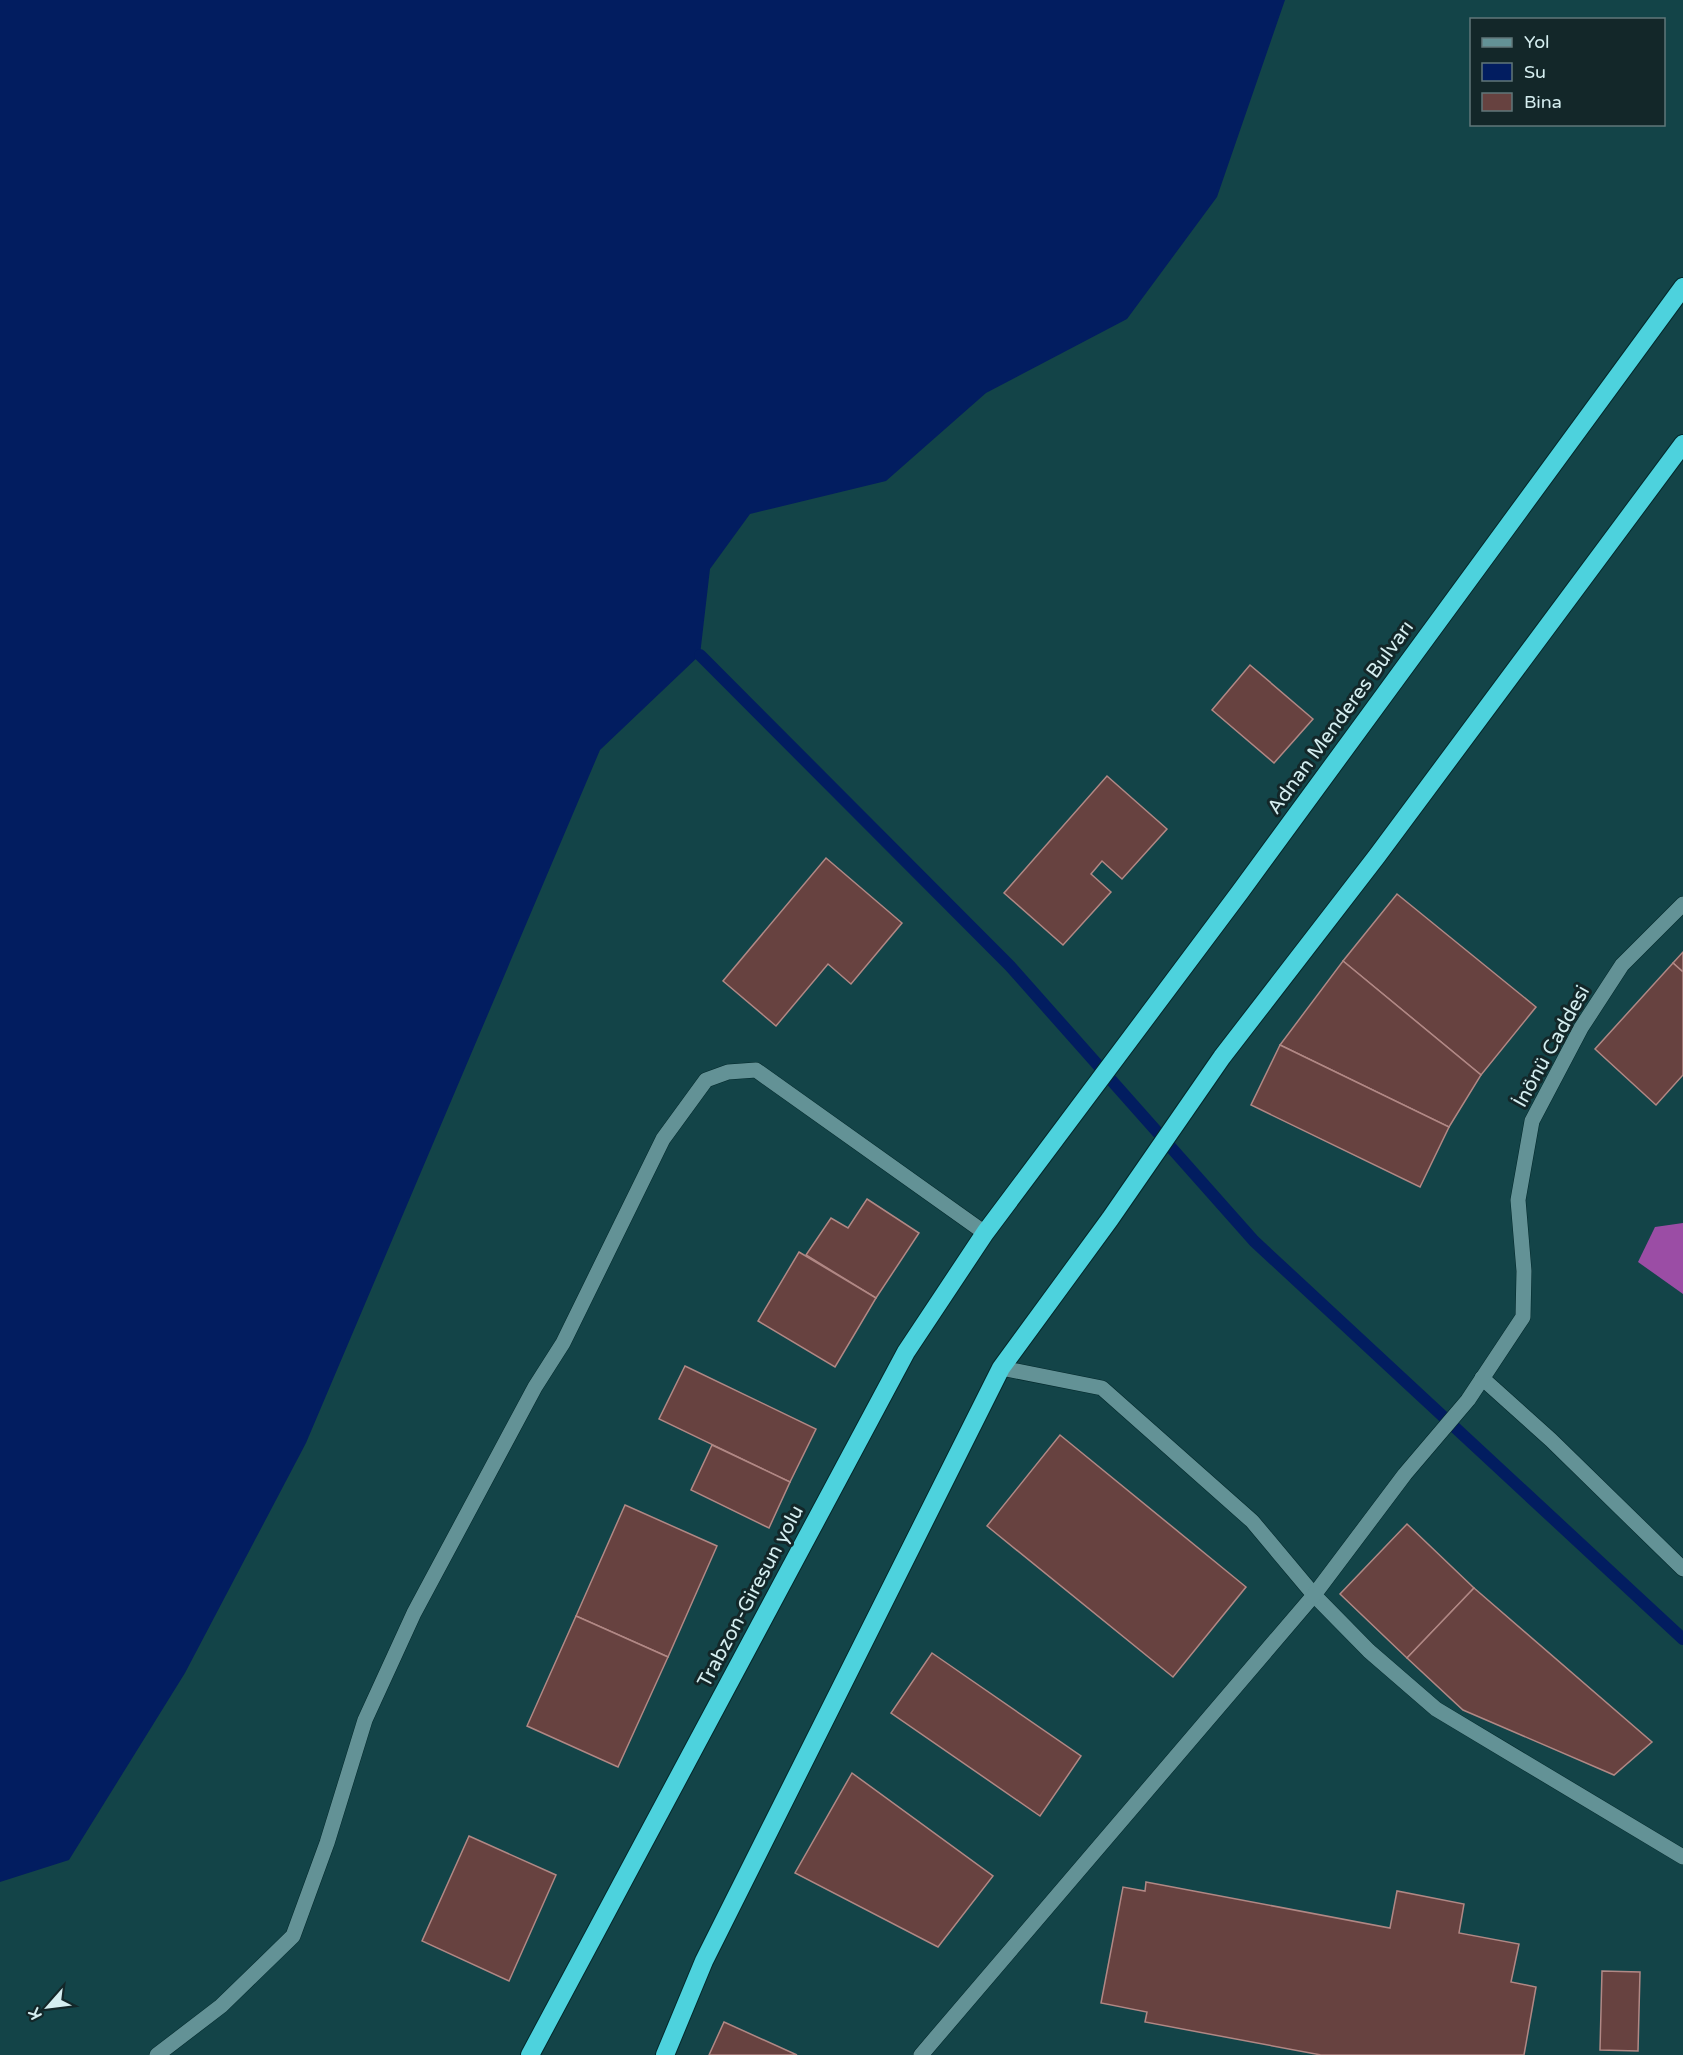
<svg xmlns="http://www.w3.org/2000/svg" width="1683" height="2055" font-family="'Varela Round',sans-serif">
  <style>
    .forest { fill: #9b4da5 }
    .water { fill: #021d60 }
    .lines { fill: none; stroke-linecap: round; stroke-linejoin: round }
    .stream { stroke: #021d60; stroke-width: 12 }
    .building { fill: #674240; stroke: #b18885; stroke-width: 1.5 }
    .minor-casing { stroke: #03292c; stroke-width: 16 }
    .highway-casing { stroke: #03292c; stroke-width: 20 }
    .minor { stroke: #639296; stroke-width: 15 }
    .highway { stroke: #4dd2dd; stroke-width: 18 }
    .labels { text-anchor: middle; stroke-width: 6; stroke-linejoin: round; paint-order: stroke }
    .street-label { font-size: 20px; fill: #d5eef0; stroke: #132729 }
  </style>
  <rect width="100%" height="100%" fill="#134448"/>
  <!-- forest -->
  <polygon class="forest" points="1683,1223 1683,1294 1638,1262 1655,1227"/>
  <!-- water -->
  <polygon class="water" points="0,0 1285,0 1217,197 1127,319 986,393 886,481 750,514 710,569 700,655 600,750 306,1443 185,1673 69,1860 0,1882"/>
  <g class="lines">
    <!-- stream -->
    <polyline class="stream" points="700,655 1010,966 1254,1241 1683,1639"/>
  </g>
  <!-- building -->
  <g class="building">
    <polygon points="1250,665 1313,719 1274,763 1212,710"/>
    <polygon points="1107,776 1167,829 1122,879 1102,861 1091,874 1111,892 1063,945 1004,893"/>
    <polygon points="826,858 902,923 851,984 828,964 776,1026 723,981"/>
    <polygon points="1397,894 1536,1007 1481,1075 1343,961"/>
    <polygon points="1683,952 1683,972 1673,963"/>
    <polygon points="1343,961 1481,1075 1449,1127 1280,1045"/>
    <polygon points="1673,963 1683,972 1683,1075 1656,1105 1595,1049"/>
    <polygon points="1280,1045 1449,1127 1420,1187 1251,1105"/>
    <polygon points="867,1199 919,1233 876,1298 806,1255 831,1218 848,1228"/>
    <polygon points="799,1252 876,1298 835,1367 758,1321"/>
    <polygon points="685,1366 816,1429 790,1482 659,1419"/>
    <polygon points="1060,1435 1246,1587 1173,1677 987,1526"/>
    <polygon points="712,1445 790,1482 769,1528 691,1490"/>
    <polygon points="625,1505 717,1546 668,1657 576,1616"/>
    <polygon points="1407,1524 1474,1588 1407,1658 1340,1594"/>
    <polygon points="1474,1588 1652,1742 1614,1775 1463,1710 1407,1658"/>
    <polygon points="576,1616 668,1657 618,1767 527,1726"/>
    <polygon points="932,1653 1081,1756 1040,1816 891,1713"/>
    <polygon points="852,1773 993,1876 938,1947 795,1873"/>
    <polygon points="469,1836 556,1875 509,1981 422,1941"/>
    <polygon points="1146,1882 1390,1928 1397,1891 1464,1904 1459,1933 1519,1944 1511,1982 1536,1987 1524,2055 1321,2055 1145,2022 1147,2012 1101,2003 1123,1887 1145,1891"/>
    <polygon points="1602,1971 1640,1972 1638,2051 1600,2050"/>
    <polygon points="724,2022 797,2055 709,2055"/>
  </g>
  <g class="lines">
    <!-- minor casing -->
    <g class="minor-casing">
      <g id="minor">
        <polyline points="1001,1368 1102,1388 1252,1521 1314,1595 1369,1651 1436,1709 1683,1857"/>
        <polyline points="1482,1378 1551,1440 1683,1569"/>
        <polyline points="157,2055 221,2006 293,1936 327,1843 365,1720 414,1613 535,1387 563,1343 663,1139 706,1080 728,1072 756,1070 985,1233"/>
        <polyline points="921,2055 1314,1595 1405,1474 1468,1400 1523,1317 1524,1271 1518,1200 1532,1121 1581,1028 1622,965 1683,904"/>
      </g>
    </g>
    <!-- highway casing -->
    <g class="highway-casing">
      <g id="highway">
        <polyline points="530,2055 906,1352 985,1233 1240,892 1683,287"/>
        <polyline points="665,2055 704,1961 1001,1368 1110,1219 1222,1057 1377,856 1683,444"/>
      </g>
    </g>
    <!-- minor -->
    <use href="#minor" class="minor"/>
    <!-- highway -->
    <use href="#highway" class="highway"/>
  </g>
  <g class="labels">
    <!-- street labels -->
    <g class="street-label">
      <text transform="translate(1340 717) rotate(-54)" y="7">Adnan Menderes Bulvarı</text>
      <text transform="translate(1551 1046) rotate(-61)" y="7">İnönü Caddesi</text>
      <text transform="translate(750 1596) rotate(-62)" y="7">Trabzon-Giresun yolu</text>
    </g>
  </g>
  <!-- legend -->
  <rect x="1470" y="18" width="195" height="108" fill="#132729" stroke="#617779" stroke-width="1.5"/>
  <rect x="1482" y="38" width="30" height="9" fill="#639296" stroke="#617779" stroke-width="1.5"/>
  <text x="1524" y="48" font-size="18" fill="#d5eef0">Yol</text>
  <rect x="1482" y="63" width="30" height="18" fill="#021d60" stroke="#617779" stroke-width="1.5"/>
  <text x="1524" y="78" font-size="18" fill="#d5eef0">Su</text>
  <rect x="1482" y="93" width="30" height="18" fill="#674240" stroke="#617779" stroke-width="1.5"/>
  <text x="1524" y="108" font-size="18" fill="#d5eef0">Bina</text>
  <!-- north arrow -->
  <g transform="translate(48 2007) rotate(242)" stroke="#132729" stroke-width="4.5" paint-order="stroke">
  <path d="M0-4.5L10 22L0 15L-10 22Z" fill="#d5eef0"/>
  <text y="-9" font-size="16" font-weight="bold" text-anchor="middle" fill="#d5eef0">K</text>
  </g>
</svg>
